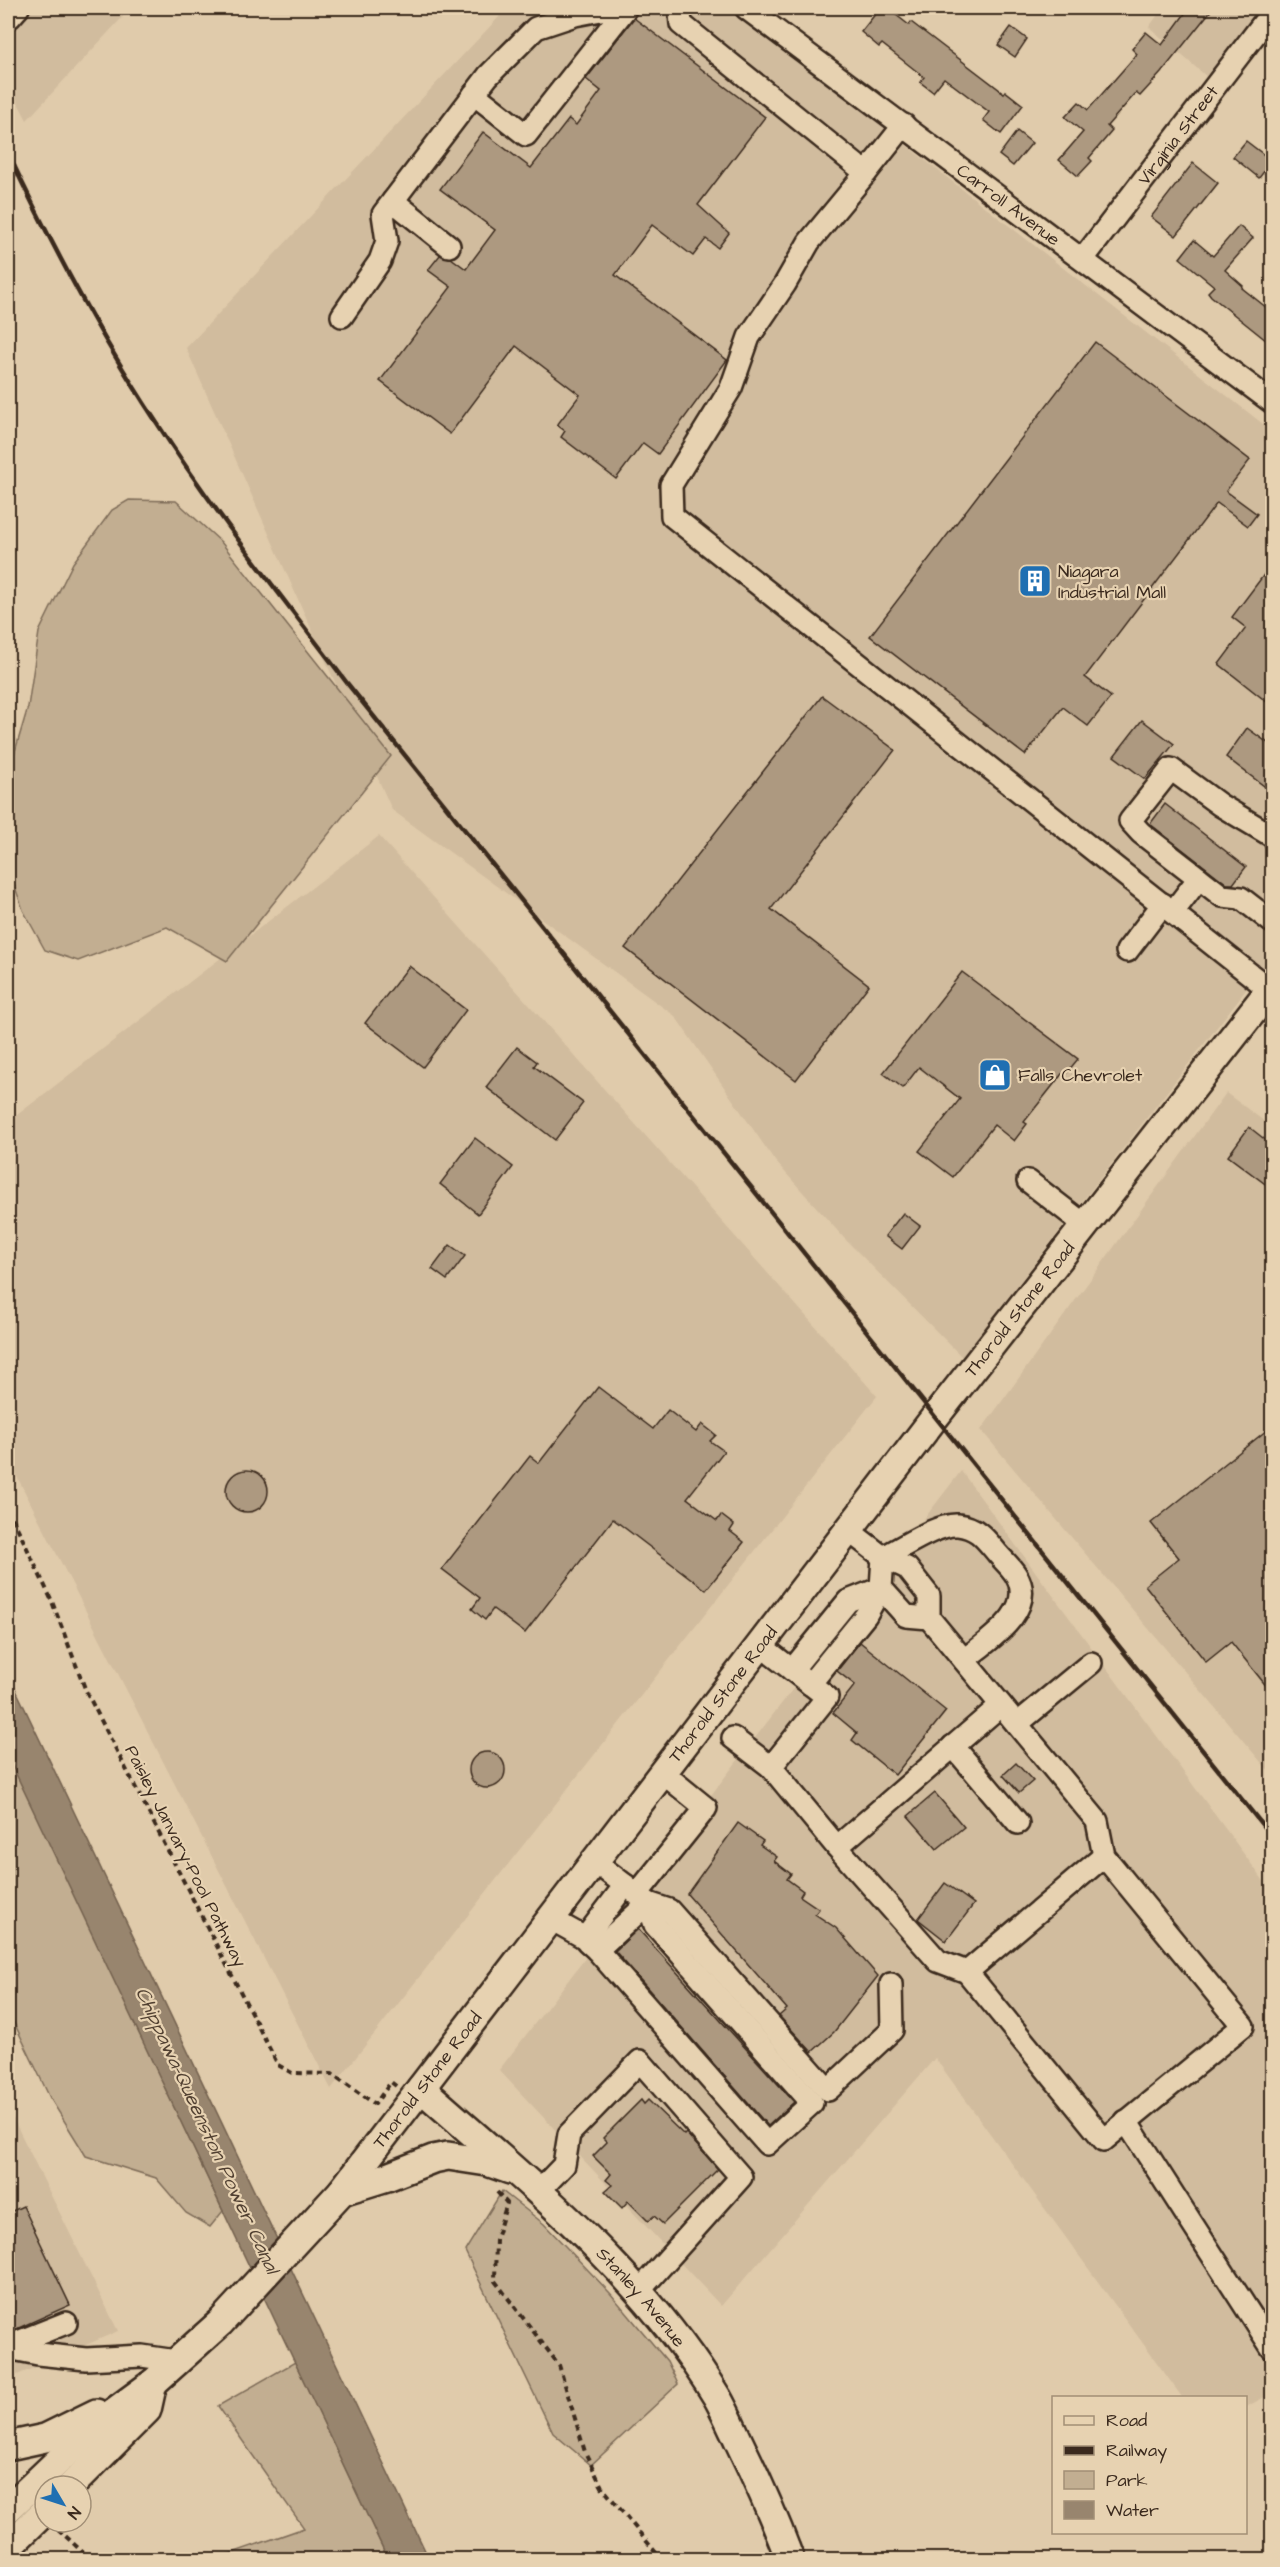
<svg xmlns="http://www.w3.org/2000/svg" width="1280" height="2567" font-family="'Architects Daughter',sans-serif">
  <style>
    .built { fill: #d1bc9e }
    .green { fill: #c2ae91; stroke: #7e6c58; stroke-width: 1.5 }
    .water { fill: #98856e; stroke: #73614e; stroke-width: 1.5 }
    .building { fill: #ad9980; stroke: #3b2a1e; stroke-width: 1.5 }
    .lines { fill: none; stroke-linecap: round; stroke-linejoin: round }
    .minor-casing { stroke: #3b2a1e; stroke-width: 26 }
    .major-casing { stroke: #3b2a1e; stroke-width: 32 }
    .path { stroke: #3b2a1e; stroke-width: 4; stroke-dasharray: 6 4.5; stroke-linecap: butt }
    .minor { stroke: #e7d2b1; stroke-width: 21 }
    .major { stroke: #e7d2b1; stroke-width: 27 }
    .rail { stroke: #3b2a1e; stroke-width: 4.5 }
    .labels { text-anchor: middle; stroke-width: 4.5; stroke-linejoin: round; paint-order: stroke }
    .street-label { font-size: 18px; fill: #3b2a1e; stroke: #e7d2b1 }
    .poi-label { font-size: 18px; fill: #3b2a1e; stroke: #e7d2b1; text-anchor: start }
    .water-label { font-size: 20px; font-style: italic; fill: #524132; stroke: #e7d2b1 }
  </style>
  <rect width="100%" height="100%" fill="#e0cbab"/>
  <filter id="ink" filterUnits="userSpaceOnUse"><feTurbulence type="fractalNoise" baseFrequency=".0167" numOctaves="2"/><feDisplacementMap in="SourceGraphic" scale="12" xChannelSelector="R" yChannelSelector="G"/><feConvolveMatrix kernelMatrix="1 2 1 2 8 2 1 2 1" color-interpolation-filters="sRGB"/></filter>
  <g filter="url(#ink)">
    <!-- built -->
    <g class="built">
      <polygon points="8,8 131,8 27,120 8,84"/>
      <polygon points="503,8 730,8 1272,431 1272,956 962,1357 844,1238 775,1161 675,1016 392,810 186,348 499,17"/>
      <polygon points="1163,8 1272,8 1272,53 1247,34 1206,76 1149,27"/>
      <polygon points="379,836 877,1396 331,2089 8,1459 8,1122"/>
      <polygon points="1226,1093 1272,1127 1272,1775 981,1430"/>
      <polygon points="961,1471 1272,1892 1272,2393 1246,2407 1246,2398 1182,2397 935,2058 721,2306 499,2070"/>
      <polygon points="8,2108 118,2331 8,2379"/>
    </g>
    <!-- green -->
    <g class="green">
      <polygon points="129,500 176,501 221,542 391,756 227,961 167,927 78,961 45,950 23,910 8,867 8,775 28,707 39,632 73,563 112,510"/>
      <polygon points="8,1753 223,2211 210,2227 186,2213 156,2178 86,2156 50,2098 8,2010"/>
      <polygon points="502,2191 544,2224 610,2293 667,2361 678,2384 591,2465 553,2433 465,2251"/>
      <polygon points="295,2362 388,2559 215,2559 304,2528 218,2406"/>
    </g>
    <!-- water -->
    <polygon class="water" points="8,1673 429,2559 388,2559 8,1757"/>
    <!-- building -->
    <g class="building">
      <polygon points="880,8 887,8 909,25 911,22 1004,93 1005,91 1023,105 1001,134 983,120 989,112 944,78 933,92 920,82 924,77 882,44 879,47 861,32"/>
      <polygon points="1189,8 1213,8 1161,73 1140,96 1136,93 1107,126 1112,131 1089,158 1092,161 1078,176 1059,160 1083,132 1065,117 1079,102 1088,110 1137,54 1132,49 1146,32 1162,45"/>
      <polygon points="634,18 765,117 698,205 729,233 718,248 706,239 693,256 652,225 615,275 727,360 658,454 643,443 616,479 561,437 565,431 557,425 580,395 516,346 450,434 380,381 451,287 428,270 440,255 451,258 466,269 495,230 440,189 483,132 531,168 569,119 576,125 601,91 586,79"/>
      <polygon points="1011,27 1027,39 1015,57 998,45"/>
      <polygon points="1017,131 1032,143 1013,166 999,155"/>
      <polygon points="1246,141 1272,161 1259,178 1233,157"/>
      <polygon points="1193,163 1218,183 1176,236 1151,217"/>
      <polygon points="1239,226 1253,238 1225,270 1243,286 1242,288 1272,312 1272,345 1211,296 1208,292 1214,286 1180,258 1194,240 1213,256"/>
      <polygon points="1095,342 1250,460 1226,491 1257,514 1248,526 1217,503 1085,677 1111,697 1088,726 1063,707 1025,755 870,636"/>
      <polygon points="1272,564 1272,706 1219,664 1246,628 1232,617"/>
      <polygon points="822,696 895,750 771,909 869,985 796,1080 625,948"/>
      <polygon points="1142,720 1174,744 1145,779 1114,756"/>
      <polygon points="1247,728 1272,746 1272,792 1226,757"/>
      <polygon points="1165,804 1246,867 1233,884 1227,884 1150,824"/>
      <polygon points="409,966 466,1010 423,1067 365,1023"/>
      <polygon points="962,972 1078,1059 1064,1076 1062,1074 1024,1122 1027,1124 1014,1141 994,1125 953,1177 919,1151 960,1099 919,1067 903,1088 883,1073"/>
      <polygon points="517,1047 537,1062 534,1066 583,1103 555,1140 486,1087"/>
      <polygon points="1249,1127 1272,1145 1272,1189 1228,1156"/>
      <polygon points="475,1138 513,1167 478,1214 440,1184"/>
      <polygon points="903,1213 920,1226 902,1249 885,1236"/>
      <polygon points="450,1245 465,1256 447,1280 432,1269"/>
      <polygon points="598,1387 653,1429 668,1410 696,1432 702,1424 716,1435 710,1441 724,1451 687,1498 717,1521 721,1515 734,1525 730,1531 744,1542 706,1590 613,1519 525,1633 493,1609 485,1620 472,1609 480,1598 442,1569 530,1456 539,1463"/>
      <polygon points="1272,1426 1272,1693 1231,1642 1206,1662 1145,1585 1179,1558 1151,1523"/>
      <circle cx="247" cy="1491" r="21"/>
      <polygon points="860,1642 946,1711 895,1775 852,1740 857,1733 833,1713 855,1685 837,1671"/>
      <circle cx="487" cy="1770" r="18"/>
      <polygon points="1016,1763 1033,1781 1019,1793 1003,1775"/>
      <polygon points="935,1793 964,1827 937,1849 908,1816"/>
      <polygon points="738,1823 763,1841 760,1845 777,1857 774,1861 791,1874 787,1879 803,1891 800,1896 819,1909 815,1914 836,1928 878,1976 834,2032 812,2052 779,2016 787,2009 687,1894"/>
      <polygon points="945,1883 974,1904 946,1941 918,1919"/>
      <polygon points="638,1929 794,2102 768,2126 615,1951"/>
      <polygon points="641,2100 644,2104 648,2100 684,2135 686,2133 718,2169 663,2224 654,2216 648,2221 628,2201 622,2208 605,2191 612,2185 606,2180 611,2174 593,2156 607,2142 603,2138"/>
      <polygon points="23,2206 70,2305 12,2331 8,2322 8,2213"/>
    </g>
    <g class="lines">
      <!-- minor casing -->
      <g class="minor-casing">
        <g id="minor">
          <polyline points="682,8 680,13 681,24 866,173 904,125"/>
          <path id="s1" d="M746 8 1272 402"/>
          <polyline points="10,17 18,8"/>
          <polyline points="474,94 526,135 626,8"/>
          <polyline points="866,173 809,242 785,284 749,337 731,388 671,485 672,516 1270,990"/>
          <polyline points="393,201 449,246"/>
          <path id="s2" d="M1083 259 1272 12"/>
          <polyline points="342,316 380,261 387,241 383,214 488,76 536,28 575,15 611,8"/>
          <polyline points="1272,836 1220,805 1171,769 1130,821 1141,833 1222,896 1241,898 1272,922"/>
          <polyline points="1173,912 1199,878"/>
          <polyline points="1127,951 1163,904"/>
          <polyline points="1028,1181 1085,1225"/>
          <path d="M929 1618 906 1616 881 1588 883 1557C902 1548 938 1523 958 1525 978 1527 986 1540 998 1554 1003 1560 1011 1567 1016 1575 1038 1610 987 1641 964 1660"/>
          <polyline points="792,1670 848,1601 881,1588"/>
          <polyline points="810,1684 866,1615 881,1588"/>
          <polyline points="1017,1724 1091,1663"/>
          <polyline points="733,1738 771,1767 827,1697 760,1645"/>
          <polyline points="953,1746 1018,1823"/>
          <polyline points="771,1767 837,1847 938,1961 967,1972 1104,2140 1243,2026 1104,1856 1097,1821 929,1618 929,1596 907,1568 883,1557 848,1530"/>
          <polyline points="837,1847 1001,1705"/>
          <polyline points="595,1862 637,1894 706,1808 663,1773"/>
          <polyline points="648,1903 669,1910 828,2090 892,2030 891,1984"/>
          <polyline points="551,1919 585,1938 625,1885"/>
          <polyline points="587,1941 597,1950 648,1903 638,1895"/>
          <polyline points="597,1950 767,2144 812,2103 655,1925 648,1903"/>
          <polyline points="967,1972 1104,1856"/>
          <polyline points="1126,2121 1272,2348"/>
          <polyline points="538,2192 564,2165 569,2134 640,2061 741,2177 639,2291"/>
          <polyline points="8,2346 66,2323"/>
          <polyline points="8,2348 38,2354 86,2359 142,2356 176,2361"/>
        </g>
      </g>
      <!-- major casing -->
      <g class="major-casing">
        <g id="major">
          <path id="s3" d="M421 2088C528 2183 642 2273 717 2397 725 2411 732 2427 739 2442 758 2481 775 2519 790 2560"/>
          <polyline points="342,2191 387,2177 433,2159 448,2156 487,2162 510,2170"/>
          <polyline points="8,2446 45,2438 96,2413"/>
          <polyline points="71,2486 147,2410 153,2383"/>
          <path id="s4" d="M8 2509 96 2425 153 2383 220 2323 342 2191 935 1417 1272 987"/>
          <polyline points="8,2547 45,2511"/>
        </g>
      </g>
      <!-- path -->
      <g class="path">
        <polyline points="8,1508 51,1599 86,1691 278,2065 292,2073 332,2074 375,2104 391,2082 396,2086"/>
        <polyline points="497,2192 507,2203 496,2239 495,2281 559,2365 585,2452 602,2487 662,2560"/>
        <polyline points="58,2529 91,2560"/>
      </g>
      <!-- minor -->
      <use href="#minor" class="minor"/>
      <!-- major -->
      <use href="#major" class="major"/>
      <!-- rail -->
      <path class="rail" d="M8 153C52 246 100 337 157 423 215 513 282 597 347 683L1272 1837"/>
    </g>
  </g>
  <!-- icons -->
  <defs>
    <g id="building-square" transform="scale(1.725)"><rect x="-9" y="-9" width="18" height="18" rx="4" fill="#1f6fb2" stroke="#e7d2b1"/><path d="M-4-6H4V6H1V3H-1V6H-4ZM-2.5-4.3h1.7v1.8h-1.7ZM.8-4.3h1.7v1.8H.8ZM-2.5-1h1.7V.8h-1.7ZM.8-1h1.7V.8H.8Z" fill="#fff"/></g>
    <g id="shop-square" transform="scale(1.725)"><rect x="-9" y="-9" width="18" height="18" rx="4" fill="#1f6fb2" stroke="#e7d2b1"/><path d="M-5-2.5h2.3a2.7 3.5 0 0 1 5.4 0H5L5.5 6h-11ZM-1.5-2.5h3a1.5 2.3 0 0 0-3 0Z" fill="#fff"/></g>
  </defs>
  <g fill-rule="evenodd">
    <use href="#building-square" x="1035" y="581"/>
    <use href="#shop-square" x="995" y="1075"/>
  </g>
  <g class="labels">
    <!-- street labels -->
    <g class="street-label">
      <text dy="6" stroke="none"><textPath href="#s2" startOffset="156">Virginia Street</textPath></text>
      <text dy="6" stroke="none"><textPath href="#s1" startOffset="328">Carroll Avenue</textPath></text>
      <text dy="6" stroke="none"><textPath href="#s4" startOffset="1574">Thorold Stone Road</textPath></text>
      <text dy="6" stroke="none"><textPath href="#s4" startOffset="1088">Thorold Stone Road</textPath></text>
      <text transform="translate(186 1856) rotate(63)" y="6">Paisley Janvary-Pool Pathway</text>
      <text dy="6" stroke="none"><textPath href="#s4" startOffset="602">Thorold Stone Road</textPath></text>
      <text dy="6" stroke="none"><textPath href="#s3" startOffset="304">Stanley Avenue</textPath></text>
    </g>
    <!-- poi labels -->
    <g class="poi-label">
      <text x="1058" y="577">Niagara<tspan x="1058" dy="21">Industrial Mall</tspan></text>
      <text x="1018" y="1081">Falls Chevrolet</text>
    </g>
    <!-- water labels -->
    <g class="water-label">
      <text transform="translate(208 2130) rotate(65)" y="7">Chippawa-Queenston Power Canal</text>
    </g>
  </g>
  <!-- margin -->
  <rect width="1280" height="2567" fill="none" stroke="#e7d2b1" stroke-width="30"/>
  <rect x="15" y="15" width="1250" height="2537" fill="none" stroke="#3b2a1e" stroke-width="2" filter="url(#ink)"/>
  <!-- legend -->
  <rect x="1052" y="2396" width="195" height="138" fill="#e7d2b1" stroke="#a28f76" stroke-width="1.5"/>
  <rect x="1064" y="2416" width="30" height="9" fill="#e7d2b1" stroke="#a28f76" stroke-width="1.5"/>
  <text x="1106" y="2426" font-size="18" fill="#3b2a1e">Road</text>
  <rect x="1064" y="2446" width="30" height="9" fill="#3b2a1e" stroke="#a28f76" stroke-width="1.5"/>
  <text x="1106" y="2456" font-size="18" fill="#3b2a1e">Railway</text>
  <rect x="1064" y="2471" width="30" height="18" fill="#c2ae91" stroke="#a28f76" stroke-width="1.5"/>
  <text x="1106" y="2486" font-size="18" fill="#3b2a1e">Park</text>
  <rect x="1064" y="2501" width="30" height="18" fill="#98856e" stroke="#a28f76" stroke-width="1.5"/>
  <text x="1106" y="2516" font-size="18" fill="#3b2a1e">Water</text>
  <!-- north arrow -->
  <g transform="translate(63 2504) rotate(129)"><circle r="28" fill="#e7d2b1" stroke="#a28f76" stroke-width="1.5"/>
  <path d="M0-4.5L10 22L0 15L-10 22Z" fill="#1f6fb2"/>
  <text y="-9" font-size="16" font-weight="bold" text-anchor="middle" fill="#3b2a1e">N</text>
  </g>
</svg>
